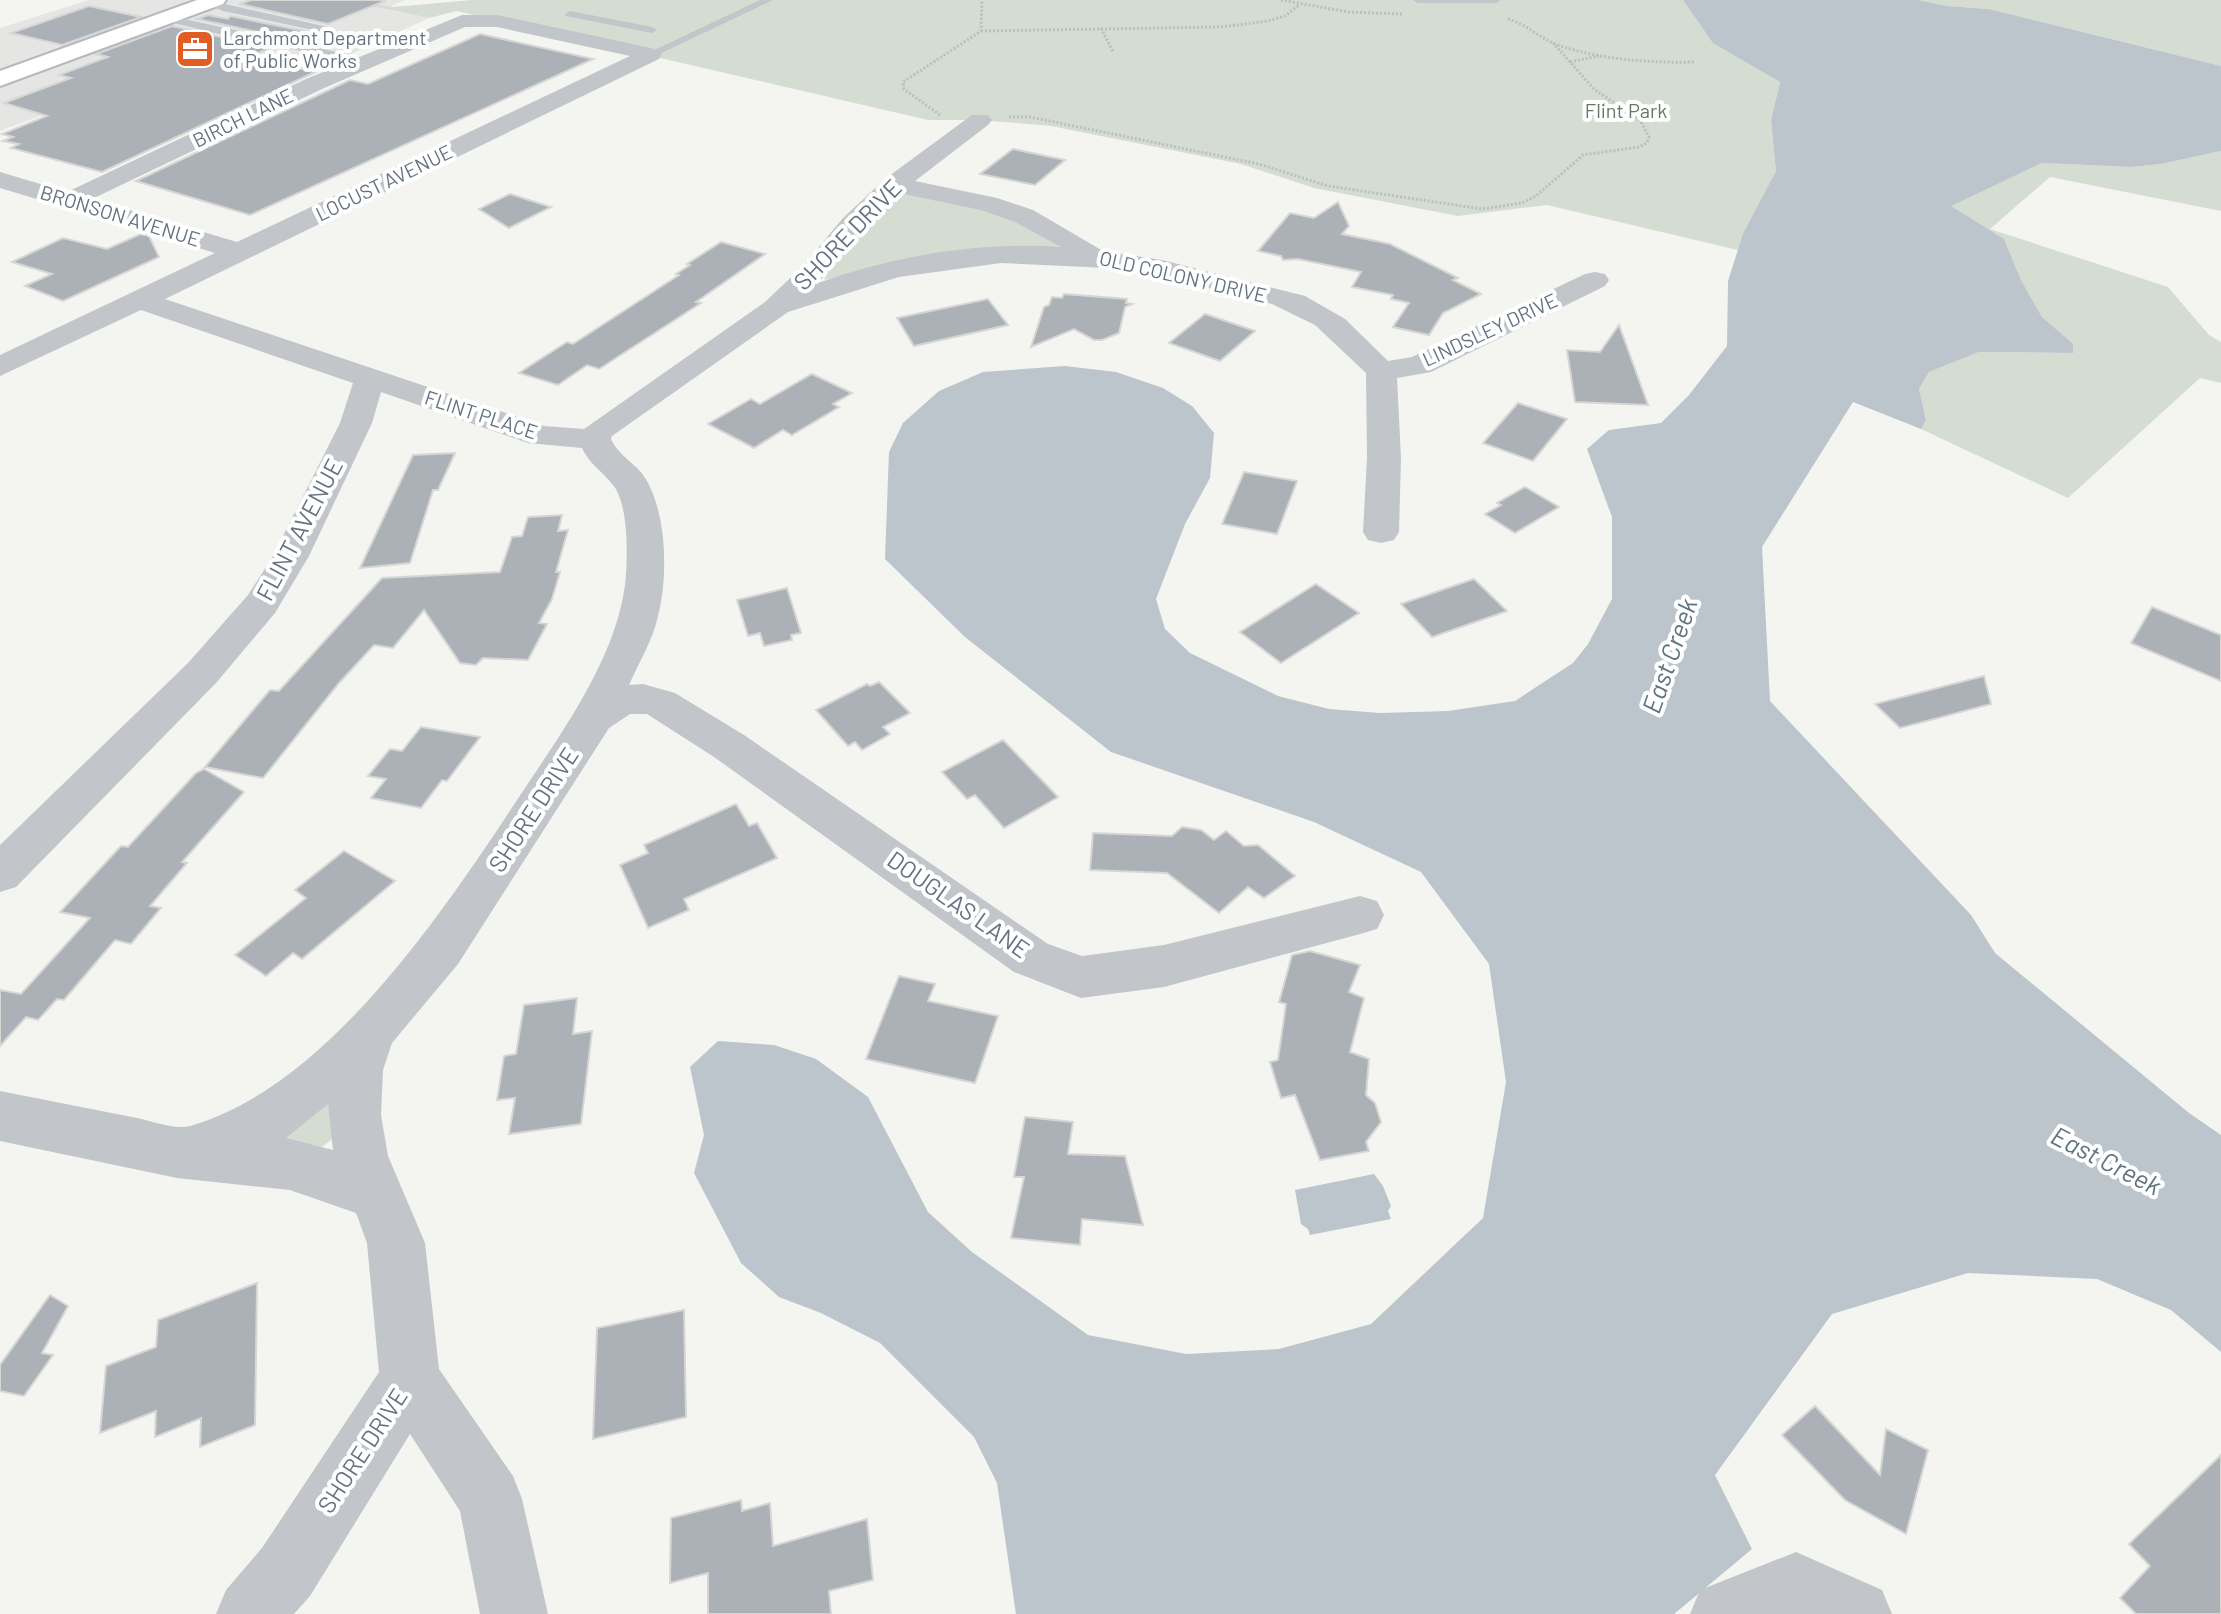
<svg xmlns="http://www.w3.org/2000/svg" width="2221" height="1614" font-family="Barlow,sans-serif">
  <style>
    .built { fill: #e5e6e4 }
    .green { fill: #d5dcd2 }
    .water { fill: #bbc5cb }
    .building { fill: #abb1b7; stroke: #d6d6d4; stroke-width: 2 }
    .lines { fill: none; stroke-linecap: round; stroke-linejoin: round }
    .primary-casing { stroke: #b5b9bd; stroke-width: 4 }
    .path { stroke: #bcbec0; stroke-width: 3; stroke-dasharray: 2 2; stroke-linecap: butt }
    .lane { fill: #c2c5c9; fill-rule: evenodd }
    .street { fill: #c2c5c9; fill-rule: evenodd }
    .primary { fill: #fff; fill-rule: evenodd }
    .labels { text-anchor: middle; stroke-width: 8; stroke-linejoin: round; paint-order: stroke }
    .far-poi-label { font-size: 20px; fill: #647282; stroke: #fff; text-anchor: start }
    .far-park-label { font-size: 20px; fill: #657962; stroke: #fff }
    .far-street-label { font-size: 20px; fill: #647282; stroke: #fff }
    .street-label { font-size: 24px; fill: #647282; stroke: #fff }
    .water-label { font-size: 26px; font-style: italic; fill: #5f747f; stroke: #fff }
  </style>
  <rect width="100%" height="100%" fill="#f4f5f1"/>
  <!-- built -->
  <polygon class="built" points="89,0 186,0 210,3 219,0 405,0 385,9 429,18 222,114 87,98 0,131 0,28"/>
  <!-- green -->
  <g class="green">
    <polygon points="343,0 393,7 472,0 1683,0 1714,43 1780,82 1771,120 1776,171 1738,250 1547,205 1458,216 1314,188 1241,164 1051,126 979,120 928,120 457,11 429,18"/>
    <polygon points="1918,0 2221,0 2221,66 1989,9 1947,6"/>
    <polygon points="2221,151 2221,211 2050,177 1990,229 2168,287 2209,335 2221,342 2221,383 2200,378 2068,498 1921,429 1926,420 1919,389 1929,372 1979,352 2072,353 2072,344 2042,317 2021,280 2004,239 1950,206 2042,163 2131,167 2161,164"/>
    <path d="M902 191 1003 211 1067 246 885 265 824 280C843 243 869 215 902 191Z"/>
    <polygon points="327,1100 335,1137 316,1151 289,1150 283,1128"/>
  </g>
  <!-- water -->
  <g class="water">
    <polygon points="1683,0 1918,0 1947,6 1989,9 2221,66 2221,151 2161,164 2131,167 2042,163 1951,206 2004,239 2021,280 2042,317 2073,344 2073,353 1979,352 1929,372 1919,389 1926,420 1921,429 1853,402 1762,547 1770,701 1971,915 1995,953 2189,1113 2221,1135 2221,1352 2171,1310 2097,1279 1968,1273 1832,1314 1715,1475 1752,1549 1674,1614 1016,1614 997,1483 974,1437 880,1343 821,1313 779,1297 741,1263 694,1173 704,1135 690,1067 718,1041 774,1045 816,1059 868,1097 928,1212 972,1252 1088,1335 1186,1354 1279,1349 1371,1324 1483,1218 1506,1082 1489,964 1421,872 1314,822 1111,752 965,637 885,559 889,452 903,423 939,391 983,372 1065,366 1116,372 1163,388 1192,406 1214,433 1210,478 1185,524 1156,599 1165,629 1190,653 1278,696 1329,709 1380,713 1448,711 1515,701 1573,663 1588,644 1612,599 1612,517 1587,449 1609,430 1661,423 1689,395 1727,346 1728,281 1743,234 1776,171 1771,120 1780,82 1713,43"/>
    <polygon points="1374,1174 1383,1186 1391,1206 1388,1211 1391,1219 1310,1235 1308,1229 1301,1224 1295,1190"/>
  </g>
  <!-- building -->
  <g class="building">
    <polygon points="251,0 385,0 385,1 328,24 240,4"/>
    <polygon points="89,6 141,17 62,45 11,33"/>
    <polygon points="208,15 228,19 230,16 309,32 292,39 197,19"/>
    <polygon points="172,26 270,48 249,57 315,72 102,172 11,148 19,144 3,141 13,137 2,134 47,116 4,103 71,78 59,75 108,57 96,54"/>
    <polygon points="480,34 593,59 250,215 136,181 350,80 368,84"/>
    <polygon points="1013,149 1065,160 1035,185 980,174"/>
    <polygon points="510,194 551,207 509,228 479,209"/>
    <polygon points="1338,202 1349,226 1342,234 1390,244 1458,278 1453,280 1481,294 1443,313 1429,335 1393,327 1409,303 1391,299 1393,295 1352,287 1361,272 1298,259 1283,260 1281,256 1258,251 1290,213 1314,218"/>
    <polygon points="141,234 149,236 159,257 63,301 25,286 52,274 12,262 63,238 107,249"/>
    <polygon points="721,242 765,254 696,302 701,303 599,369 587,365 558,385 519,373 567,342 573,344 679,275 676,274 690,265 687,264"/>
    <polygon points="1064,294 1127,299 1126,303 1132,304 1125,307 1119,333 1102,340 1094,340 1074,329 1031,347 1044,307 1049,305 1052,297 1062,298"/>
    <polygon points="988,299 1008,325 914,346 897,318"/>
    <polygon points="1205,314 1255,331 1220,361 1169,343"/>
    <polygon points="1619,325 1648,405 1575,402 1567,350 1600,352"/>
    <polygon points="812,374 852,393 833,404 839,407 792,435 783,430 754,448 708,424 751,399 760,404"/>
    <polygon points="1518,403 1567,419 1533,461 1483,443"/>
    <polygon points="455,453 438,490 433,490 410,563 360,568 413,455"/>
    <polygon points="1244,472 1297,481 1277,534 1222,524"/>
    <polygon points="1525,487 1559,507 1515,533 1485,514 1501,505 1497,503"/>
    <polygon points="562,515 558,531 568,530 556,572 560,572 552,599 539,623 547,624 528,660 483,658 476,665 460,663 424,610 393,648 374,645 339,683 263,778 205,767 270,690 279,691 382,578 500,572 512,537 522,536 528,517"/>
    <polygon points="1474,579 1507,611 1432,637 1401,604"/>
    <polygon points="1316,584 1359,613 1281,663 1240,632"/>
    <polygon points="787,588 801,633 791,635 792,640 764,646 760,633 748,636 737,600"/>
    <polygon points="2152,607 2221,635 2221,681 2131,643"/>
    <polygon points="1984,676 1991,704 1900,728 1875,704"/>
    <polygon points="879,682 910,713 883,727 890,734 862,750 855,742 848,746 816,710 867,684 870,686"/>
    <polygon points="421,727 480,737 447,781 442,780 421,808 371,798 386,779 368,776 390,749 402,751"/>
    <polygon points="1003,740 1058,797 1004,828 975,795 967,799 942,772"/>
    <polygon points="204,769 244,792 182,862 187,863 150,906 161,908 131,944 115,940 64,1000 57,999 38,1020 26,1017 0,1046 0,990 21,994 90,918 60,912 121,846 128,847 196,773"/>
    <polygon points="736,804 749,826 757,823 777,858 684,899 689,910 648,928 620,865 648,853 644,845"/>
    <polygon points="1182,827 1201,830 1214,840 1226,831 1244,846 1258,845 1295,876 1264,898 1248,887 1219,913 1167,873 1090,870 1093,833 1172,836"/>
    <polygon points="344,851 395,881 302,959 293,953 266,976 235,955 306,898 295,890"/>
    <polygon points="1310,951 1360,965 1349,992 1364,998 1350,1052 1369,1059 1366,1095 1375,1103 1381,1122 1366,1142 1369,1151 1320,1160 1295,1095 1281,1098 1270,1062 1278,1060 1286,1004 1279,1002 1292,955"/>
    <polygon points="899,976 935,984 928,1001 998,1016 975,1083 866,1059"/>
    <polygon points="577,998 573,1034 592,1031 581,1124 509,1134 515,1098 497,1100 504,1056 516,1054 524,1005"/>
    <polygon points="1025,1117 1073,1122 1068,1154 1125,1156 1143,1225 1082,1219 1080,1245 1011,1238 1024,1177 1014,1177"/>
    <polygon points="257,1283 255,1425 200,1447 201,1418 155,1437 156,1411 100,1433 106,1366 156,1347 158,1320"/>
    <polygon points="50,1295 68,1306 42,1353 53,1355 24,1396 0,1391 0,1365"/>
    <polygon points="684,1310 686,1417 593,1439 597,1328"/>
    <polygon points="1815,1406 1880,1475 1886,1429 1928,1450 1906,1534 1845,1500 1782,1435"/>
    <polygon points="2221,1455 2221,1614 2136,1614 2120,1598 2150,1566 2129,1544"/>
    <polygon points="741,1500 742,1511 770,1503 773,1546 867,1519 873,1580 829,1591 831,1614 708,1614 708,1573 670,1583 671,1518"/>
  </g>
  <g class="lines">
    <!-- primary casing -->
    <g class="primary-casing">
      <polygon id="primary" points="197,0 226,0 223,4 0,86 0,71"/>
    </g>
    <!-- path -->
    <g class="path">
      <polyline points="1281,0 1348,12 1402,14"/>
      <path d="M1508 19C1527 24 1540 39 1558 45 1602 60 1649 63 1695 62"/>
      <polyline points="1101,28 1113,52"/>
      <polyline points="981,31 1220,27 1268,21 1285,16 1299,5"/>
      <polyline points="1570,62 1599,56"/>
      <polyline points="940,115 904,89 903,82 981,31 982,0"/>
      <polyline points="1009,117 1030,117 1259,164 1328,186 1482,209 1522,203 1536,196 1583,155 1639,147 1647,143 1649,137 1640,120 1595,90 1553,43"/>
    </g>
    <!-- lane -->
    <g class="lane">
      <polygon points="207,0 332,28 337,31 332,34 223,11 207,4"/>
      <polygon points="760,0 773,0 655,56 646,54"/>
      <polygon points="1413,0 1501,0 1496,3 1418,3"/>
      <polygon points="570,11 652,27 657,30 652,33 566,16 565,14"/>
      <polygon points="165,15 374,60 369,63 252,42 161,20 160,18"/>
    </g>
    <!-- street -->
    <g class="street">
      <path d="M462 15H497L651 48 662 54 659 59 165 299 544 426 584 429 765 302 804 265 843 218 885 179 972 115H988L992 120 988 125 915 181 997 198 1033 210 1103 251 1162 260 1305 296 1345 319 1388 361 1412 357 1585 274 1595 272 1605 274 1609 280 1605 286 1431 372 1397 378 1401 458 1399 532 1394 540 1381 543 1368 540 1363 532 1367 458 1366 373 1315 325 1272 304 1162 276 1108 268 1001 263 899 277 788 312 612 436 611 439C619 457 638 464 647 481 667 517 668 577 658 616 653 640 638 664 629 685L643 684 675 693 744 735 1048 944 1082 956 1164 945 1360 896 1377 901 1384 915 1377 929 1360 934 1164 987 1081 998 1014 972 714 757 647 714H630L609 728 458 964 392 1043 383 1070 381 1115 388 1156 425 1243 439 1369 513 1476 522 1499 548 1614H480L460 1511 410 1434 310 1596 294 1614H216L226 1590 262 1548 379 1372 367 1243 356 1213 290 1190 177 1178 0 1141V1091C46 1100 91 1109 137 1118 152 1121 175 1130 190 1126 328 1087 445 909 521 794 562 732 615 660 625 585 628 560 629 504 613 485 602 471 589 464 582 448L528 443 381 392 372 423 309 556 275 613 216 683 16 887 0 892V845L188 663 248 595 273 556 340 423 353 383 141 310 0 376V355L215 253 0 188V172L67 192 306 79ZM465 27H497L630 56 237 242 92 199 322 89ZM899 193 981 210 1015 222 1061 247C980 241 894 256 818 283L861 230ZM328 1104 333 1150 286 1138Z"/>
      <polygon points="1796,1552 1882,1590 1892,1614 1690,1614 1700,1590"/>
    </g>
    <!-- primary -->
    <use href="#primary" class="primary"/>
  </g>
  <!-- icons -->
  <defs>
    <g id="office-square" transform="scale(2)"><rect x="-9" y="-9" width="18" height="18" rx="4" fill="#e25d23" stroke="#fff"/><path d="M-6-3h4V-5.5h4V-3h4V5H-6ZM-1-4.5V-3h2v-1.5ZM-6 0V1H6V0Z" fill="#fff"/></g>
  </defs>
  <g fill-rule="evenodd">
    <use href="#office-square" x="195" y="49"/>
  </g>
  <g class="labels">
    <!-- far-poi labels -->
    <g class="far-poi-label">
      <text x="223" y="45">Larchmont Department<tspan x="223" dy="23">of Public Works</tspan></text>
    </g>
    <!-- far-park labels -->
    <g class="far-park-label">
      <text x="1626" y="118">Flint Park</text>
    </g>
    <!-- far-street labels -->
    <g class="far-street-label">
      <text transform="translate(243 118) rotate(-26)" y="7">BIRCH LANE</text>
      <text transform="translate(384 183) rotate(-26)" y="7">LOCUST AVENUE</text>
      <text transform="translate(120 216) rotate(17)" y="7">BRONSON AVENUE</text>
      <text transform="translate(1183 277) rotate(13)" y="7">OLD COLONY DRIVE</text>
      <text transform="translate(1490 330) rotate(-25)" y="7">LINDSLEY DRIVE</text>
      <text transform="translate(481 415) rotate(18)" y="7">FLINT PLACE</text>
    </g>
    <!-- street labels -->
    <g class="street-label">
      <text transform="translate(848 235) rotate(-46)" y="8">SHORE DRIVE</text>
      <text transform="translate(300 530) rotate(-62)" y="8">FLINT AVENUE</text>
      <text transform="translate(534 810) rotate(-57)" y="8">SHORE DRIVE</text>
      <text transform="translate(958 905) rotate(35)" y="8">DOUGLAS LANE</text>
      <text transform="translate(363 1451) rotate(-57)" y="8">SHORE DRIVE</text>
    </g>
    <!-- water labels -->
    <g class="water-label">
      <text transform="translate(1670 656) rotate(-71)" y="9">East Creek</text>
      <text transform="translate(2106 1161) rotate(27)" y="9">East Creek</text>
    </g>
  </g>
</svg>
